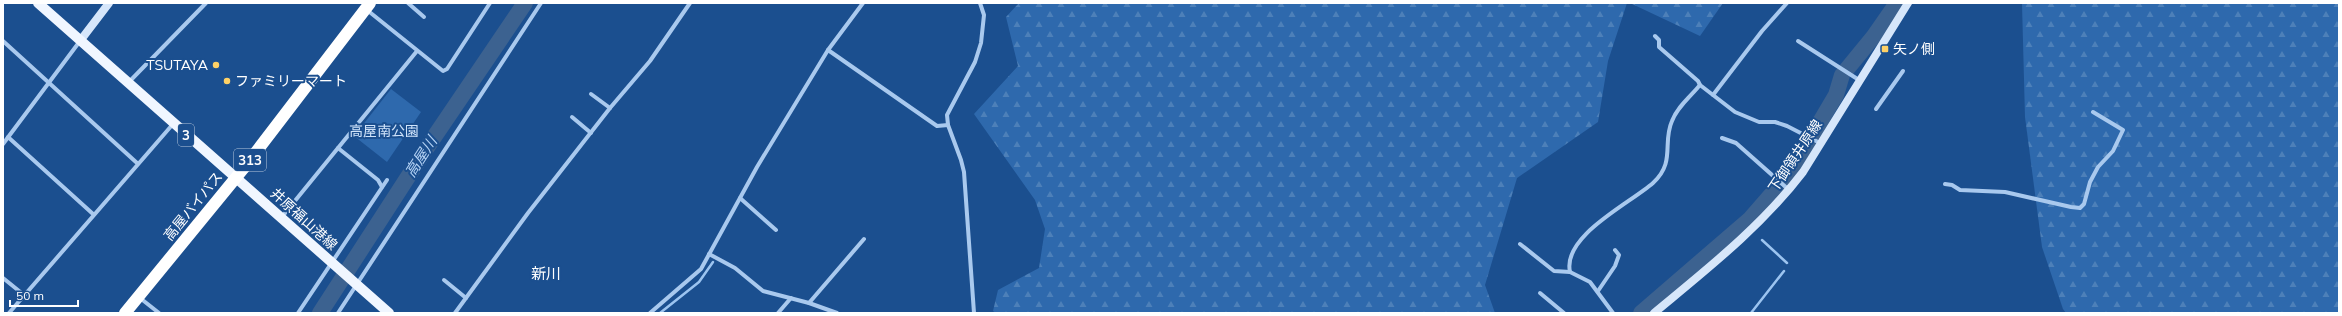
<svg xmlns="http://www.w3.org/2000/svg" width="2342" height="316" font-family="Mulish,'Noto Sans JP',sans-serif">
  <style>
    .forest { fill: url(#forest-firs) }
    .park { fill: #2e69ad }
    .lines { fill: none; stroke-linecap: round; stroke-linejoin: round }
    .stream { stroke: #9cc4f0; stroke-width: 2.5 }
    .river { stroke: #3c6290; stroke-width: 16 }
    .street { stroke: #a9c9ee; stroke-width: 4 }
    .secondary { stroke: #d6e6fa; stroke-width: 8 }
    .primary { stroke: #f0f6ff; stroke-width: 10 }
    .highway { stroke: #fff; stroke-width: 12 }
    .poi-dot { fill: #ffd166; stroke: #1b4f8f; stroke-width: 1.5 }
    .labels { text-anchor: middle; stroke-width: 4; stroke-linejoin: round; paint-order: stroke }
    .shield { fill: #1b4f8f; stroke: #bbcadd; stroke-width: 1 }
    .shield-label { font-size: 13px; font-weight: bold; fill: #fff }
    .poi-label { font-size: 14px; fill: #fff; stroke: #1b4f8f; text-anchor: start }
    .park-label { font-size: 14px; fill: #cfe3fa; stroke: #1b4f8f }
    .street-label { font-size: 14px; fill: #fff; stroke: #1b4f8f }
    .water-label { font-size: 15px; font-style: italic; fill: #b5d3f5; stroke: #1b4f8f }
    .neighbourhood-label { font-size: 15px; fill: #fff; stroke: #1b4f8f }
  </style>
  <defs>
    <pattern id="forest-firs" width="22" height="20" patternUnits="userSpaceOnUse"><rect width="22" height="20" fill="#2e69ad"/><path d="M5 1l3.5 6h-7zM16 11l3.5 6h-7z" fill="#4d80b9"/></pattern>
  </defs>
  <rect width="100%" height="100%" fill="#1b4f8f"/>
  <!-- forest -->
  <g class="forest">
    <polygon points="1019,3 1627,3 1608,61 1598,122 1517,178 1485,285 1495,313 996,313 993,311 998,290 1039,268 1045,229 1035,200 974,114 1018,66 1006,17"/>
    <polygon points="1630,3 1723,3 1700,36"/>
    <polygon points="2022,3 2339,3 2339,313 2066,313 2063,309 2042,247 2025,117"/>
  </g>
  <!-- park -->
  <polygon class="park" points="391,89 421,112 387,162 354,136"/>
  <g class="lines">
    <!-- stream -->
    <g class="stream">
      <polyline points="1762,240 1787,263"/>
      <polyline points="660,313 699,282 713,262"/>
      <polyline points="1751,313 1784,271"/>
    </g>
    <!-- river -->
    <g class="river">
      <polyline points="1847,69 1874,36 1897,3"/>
      <polyline points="1813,134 1836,95 1842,75"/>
      <polyline points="320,313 426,149 525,3"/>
      <polyline points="1641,313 1750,219 1784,180 1809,141"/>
    </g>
    <!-- street -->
    <g class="street">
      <polyline points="408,3 424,17"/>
      <polyline points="367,10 443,71 447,69 490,3"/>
      <polyline points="1655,36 1659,40 1659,47 1698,81 1700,85 1735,112 1759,122 1775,122 1787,126 1820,143"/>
      <polyline points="3,41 137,163"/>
      <polyline points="1798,41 1859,80"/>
      <polyline points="828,50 937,126 948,125"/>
      <polyline points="128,83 206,3"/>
      <polyline points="591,94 610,108"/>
      <polyline points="1713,95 1762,31 1787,3"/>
      <polyline points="1876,109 1903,71"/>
      <polyline points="572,117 591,133"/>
      <polyline points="8,137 93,214"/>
      <polyline points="1722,138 1736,143 1789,190"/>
      <polyline points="3,144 80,41"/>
      <polyline points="338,148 378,180 382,187"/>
      <polyline points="1945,184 1952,185 1960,190 2005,192 2071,207 2080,208 2084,204 2090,182 2098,167 2113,151 2123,130 2093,112"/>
      <polyline points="740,198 776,230"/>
      <polyline points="281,218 417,51"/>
      <polyline points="1520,244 1554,271 1570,272 1590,282 1613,313"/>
      <polyline points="709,254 735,268 763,291 809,303 837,313"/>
      <path d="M1570 272C1562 236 1629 204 1653 183 1676 162 1662 143 1672 121 1677 107 1691 96 1700 85"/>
      <polyline points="3,278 24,295"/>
      <polyline points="444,280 466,298"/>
      <polyline points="1598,291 1615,266 1619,255 1615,250"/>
      <polyline points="1540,293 1564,313"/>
      <polyline points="140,298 159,313"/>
      <polyline points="809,303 864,239"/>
      <polyline points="9,313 173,124"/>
      <polyline points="298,313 387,180"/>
      <polyline points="338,313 541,3"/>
      <polyline points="455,313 528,213 610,108 650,61 690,3"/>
      <polyline points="650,313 701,269 757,167 828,50 863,3"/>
      <polyline points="778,313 791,298"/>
      <polyline points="974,313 964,172 961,160 948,125 947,115 975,62 981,43 984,15 980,3"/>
    </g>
    <!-- secondary -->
    <g class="secondary">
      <polyline points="80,41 109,3"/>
      <path d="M1654 313C1707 269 1761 227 1803 172L1908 3"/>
    </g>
    <!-- primary -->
    <polyline class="primary" points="38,3 389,313"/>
    <!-- highway -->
    <polyline class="highway" points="125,313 243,169 370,3"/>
  </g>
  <!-- markers -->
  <g class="poi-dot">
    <rect x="1881" y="45" width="8" height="8" rx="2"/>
    <circle cx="216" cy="65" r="4"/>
    <circle cx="227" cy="81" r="4"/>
  </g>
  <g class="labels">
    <!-- shield labels -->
    <g class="shield">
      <rect x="178" y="124" width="16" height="22" rx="3"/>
      <rect x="234" y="149" width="32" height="22" rx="3"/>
    </g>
    <g class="shield-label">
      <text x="186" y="140">3</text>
      <text x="250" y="165">313</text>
    </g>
    <!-- poi labels -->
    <g class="poi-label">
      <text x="1893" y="54">矢ノ側</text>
      <text x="208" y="70" text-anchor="end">TSUTAYA</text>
      <text x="235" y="86">ファミリーマート</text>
    </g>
    <!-- park labels -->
    <g class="park-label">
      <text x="384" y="136">高屋南公園</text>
    </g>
    <!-- street labels -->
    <g class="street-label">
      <text transform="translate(1795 156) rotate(-56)" y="5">下御領井原線</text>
      <text transform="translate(193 206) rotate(-51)" y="5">高屋バイパス</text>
      <text transform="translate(304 219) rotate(42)" y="5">井原福山港線</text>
    </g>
    <!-- water labels -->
    <g class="water-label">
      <text transform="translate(421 157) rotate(-57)" y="5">高屋川</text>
    </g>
    <!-- neighbourhood labels -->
    <g class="neighbourhood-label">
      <text x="546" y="279">新川</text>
    </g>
  </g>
  <!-- border -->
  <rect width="2342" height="316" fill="none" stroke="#ffffff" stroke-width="8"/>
  <!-- scale -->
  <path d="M10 300v6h68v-6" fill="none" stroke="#ffffff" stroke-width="2"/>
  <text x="16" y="300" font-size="12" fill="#ffffff" stroke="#1b4f8f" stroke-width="3" paint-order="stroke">50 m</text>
</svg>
